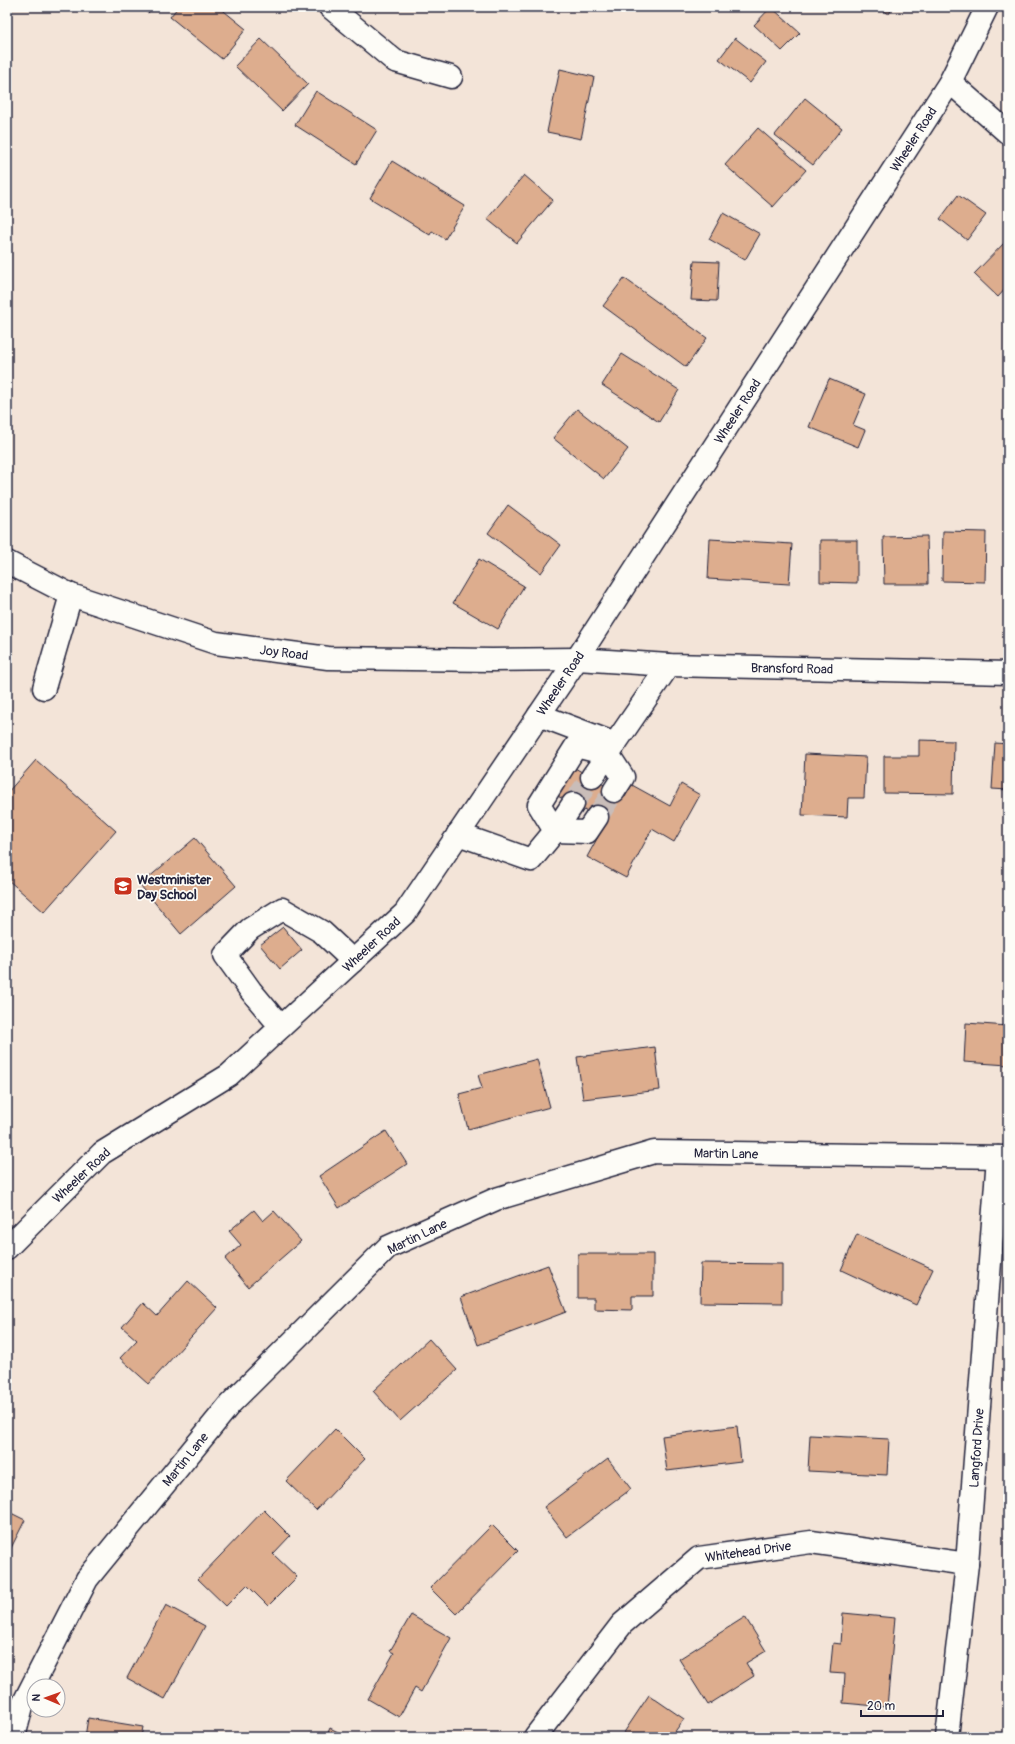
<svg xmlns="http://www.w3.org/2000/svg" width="1015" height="1744" font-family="Pangolin,sans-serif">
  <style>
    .building { fill: #ddad8e; stroke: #22223b }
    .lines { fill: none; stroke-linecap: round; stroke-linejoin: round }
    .minor-tunnel { stroke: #c9bdb9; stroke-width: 22; stroke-dasharray: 22 11; stroke-linecap: butt }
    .minor-casing { stroke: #22223b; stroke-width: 25 }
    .minor { stroke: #fdfcf7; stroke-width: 22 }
    .labels { text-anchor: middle; stroke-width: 3.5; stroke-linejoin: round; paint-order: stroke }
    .street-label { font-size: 13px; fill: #22223b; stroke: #fdfcf7 }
    .poi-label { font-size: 13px; font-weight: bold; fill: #22223b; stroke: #fdfcf7; text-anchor: start }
  </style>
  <rect width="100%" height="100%" fill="#f3e4d8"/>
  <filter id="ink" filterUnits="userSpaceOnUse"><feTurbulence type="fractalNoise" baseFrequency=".025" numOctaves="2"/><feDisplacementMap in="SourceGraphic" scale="8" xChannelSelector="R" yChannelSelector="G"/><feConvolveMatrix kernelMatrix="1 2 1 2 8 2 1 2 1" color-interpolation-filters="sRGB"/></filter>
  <g filter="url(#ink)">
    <!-- building -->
    <g class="building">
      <polygon points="139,7 152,7 148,13"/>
      <polygon points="178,7 219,7 246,29 222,59 170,17"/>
      <polygon points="771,7 800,33 782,51 754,25"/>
      <polygon points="877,7 893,7 889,14"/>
      <polygon points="735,38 766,62 750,83 719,59"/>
      <polygon points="261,39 308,84 282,111 235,66"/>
      <polygon points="560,69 594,77 581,139 547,132"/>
      <polygon points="316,91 377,130 356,164 295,125"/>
      <polygon points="805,98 842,128 813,165 775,135"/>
      <polygon points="758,128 806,170 773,207 725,165"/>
      <polygon points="392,161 465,206 445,239 432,231 430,235 370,198"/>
      <polygon points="524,175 553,200 517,243 487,219"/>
      <polygon points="958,195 986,215 967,240 940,219"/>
      <polygon points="723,213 760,234 745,260 709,239"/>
      <polygon points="1008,239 1008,286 998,297 974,274"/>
      <polygon points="694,261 719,262 717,301 691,300"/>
      <polygon points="624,278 707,338 686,367 603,306"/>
      <polygon points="622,354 679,390 659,422 602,385"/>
      <polygon points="829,379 866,394 853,425 865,430 858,447 809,427"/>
      <polygon points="577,409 628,449 604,479 553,438"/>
      <polygon points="508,505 561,545 541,573 488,533"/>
      <polygon points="943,531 986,532 985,582 942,581"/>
      <polygon points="927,536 928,584 884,584 883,537"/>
      <polygon points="710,539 792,544 789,584 708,579"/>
      <polygon points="820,540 857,540 857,583 820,582"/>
      <polygon points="1008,557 1008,585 1006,584"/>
      <polygon points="479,559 524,586 498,629 453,603"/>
      <polygon points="919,740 954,741 953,794 884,793 884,756 919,756"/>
      <polygon points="995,743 1008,744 1008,790 992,789"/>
      <polygon points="805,754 866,757 864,798 848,798 847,817 802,815"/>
      <polygon points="36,760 116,831 44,912 7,879 7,793"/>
      <polygon points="568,764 625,797 632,785 670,806 681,784 700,795 674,842 652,829 626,878 587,857 606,822 552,793"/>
      <polygon points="195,838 236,886 181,934 140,885"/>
      <polygon points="283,927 302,950 280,969 260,945"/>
      <polygon points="966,1023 1008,1026 1008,1065 964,1062"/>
      <polygon points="655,1047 660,1090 583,1099 577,1057"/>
      <polygon points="537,1059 550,1107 468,1129 459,1094 482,1088 478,1075"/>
      <polygon points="386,1131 407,1164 339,1208 319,1176"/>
      <polygon points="254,1210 263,1221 274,1211 301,1241 248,1287 225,1259 241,1245 229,1231"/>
      <polygon points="857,1234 933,1269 916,1305 841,1270"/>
      <polygon points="578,1254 653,1254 653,1296 632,1296 632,1310 594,1309 594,1298 578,1298"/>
      <polygon points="701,1263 782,1264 782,1303 700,1302"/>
      <polygon points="548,1265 566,1312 478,1345 461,1297"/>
      <polygon points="188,1281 217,1308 149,1384 120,1358 137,1340 122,1327 143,1303 157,1316"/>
      <polygon points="429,1339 457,1370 400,1421 373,1391"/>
      <polygon points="737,1426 741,1462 667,1471 662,1436"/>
      <polygon points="335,1429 365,1459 316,1510 286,1481"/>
      <polygon points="810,1435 889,1439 887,1475 808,1471"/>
      <polygon points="608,1459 631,1489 567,1537 544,1507"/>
      <polygon points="264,1510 290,1536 273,1554 297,1577 268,1606 247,1585 226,1606 198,1579"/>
      <polygon points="7,1511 25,1520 7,1556"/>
      <polygon points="492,1525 518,1551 456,1614 430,1588"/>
      <polygon points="166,1605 205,1626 165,1699 127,1678"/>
      <polygon points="843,1613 895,1618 887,1707 843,1703 845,1674 830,1673 833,1643 841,1644"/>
      <polygon points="411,1615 451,1638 421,1692 415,1688 399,1717 368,1699 394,1653 390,1651"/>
      <polygon points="745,1617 766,1651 746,1663 754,1676 708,1705 679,1659"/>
      <polygon points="649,1695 684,1719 671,1737 621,1737"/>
      <polygon points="88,1718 143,1727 141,1737 85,1737"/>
      <polygon points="330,1728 348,1737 326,1737"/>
    </g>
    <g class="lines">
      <!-- minor-tunnel -->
      <g class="minor-tunnel">
        <polyline points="573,804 592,777"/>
        <polyline points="597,817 614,791"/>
      </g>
      <!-- minor casing -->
      <g class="minor-casing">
        <g id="minor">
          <polyline points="330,7 395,61 451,77"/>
          <polyline points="950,82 1008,133"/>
          <polyline points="7,562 71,595 216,643 328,658 492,660 577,659 669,665 1008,673"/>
          <polyline points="44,688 71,595"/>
          <polyline points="539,715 613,743"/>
          <polyline points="592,777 608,754 623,777 614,791"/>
          <polyline points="573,804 555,831 587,832 597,817"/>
          <polyline points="458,834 531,860 555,831 539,805 576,746 608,754 669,665"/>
          <polyline points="281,1027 251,991 225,955 250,929 282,909 322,932 353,961"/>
          <polyline points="7,1248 102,1153 229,1075 405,913 577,659 950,82 987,7"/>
          <polyline points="14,1737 22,1706 87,1579 230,1404 388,1247 496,1199 654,1152 1008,1157"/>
          <polyline points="535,1737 622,1624 699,1558 811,1542 967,1564"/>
          <polyline points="947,1737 967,1564 998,1157"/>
        </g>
      </g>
      <!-- minor -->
      <use href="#minor" class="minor"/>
    </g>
  </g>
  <!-- icons -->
  <defs>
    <g id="school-square" transform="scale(1)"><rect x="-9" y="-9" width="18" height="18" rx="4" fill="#c8321e" stroke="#fdfcf7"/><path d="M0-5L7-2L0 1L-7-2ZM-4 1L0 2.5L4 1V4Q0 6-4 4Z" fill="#fff"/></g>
  </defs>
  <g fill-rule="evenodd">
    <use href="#school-square" x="123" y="886"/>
  </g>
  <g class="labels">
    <!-- street labels -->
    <g class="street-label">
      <text transform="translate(913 139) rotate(-57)" y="5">Wheeler Road</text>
      <text transform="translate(737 411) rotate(-57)" y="5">Wheeler Road</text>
      <text transform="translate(284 652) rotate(7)" y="5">Joy Road</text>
      <text transform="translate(792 668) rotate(1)" y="5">Bransford Road</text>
      <text transform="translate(560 683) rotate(-56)" y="5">Wheeler Road</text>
      <text transform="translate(371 944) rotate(-43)" y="5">Wheeler Road</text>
      <text transform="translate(726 1153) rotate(1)" y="5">Martin Lane</text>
      <text transform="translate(81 1175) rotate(-43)" y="5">Wheeler Road</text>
      <text transform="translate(417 1236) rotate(-26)" y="5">Martin Lane</text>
      <text transform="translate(976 1448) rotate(-86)" y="5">Langford Drive</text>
      <text transform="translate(185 1459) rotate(-51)" y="5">Martin Lane</text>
      <text transform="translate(748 1551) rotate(-8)" y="5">Whitehead Drive</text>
    </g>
    <!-- poi labels -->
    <g class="poi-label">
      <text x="137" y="884">Westminister<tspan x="137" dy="15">Day School</tspan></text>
    </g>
  </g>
  <!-- margin -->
  <rect width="1015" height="1744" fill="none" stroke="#fdfcf7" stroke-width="24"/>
  <rect x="12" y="12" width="991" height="1720" fill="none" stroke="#22223b" stroke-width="1.5" filter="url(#ink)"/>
  <!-- north arrow -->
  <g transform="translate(46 1698) rotate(272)"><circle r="19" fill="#fdfcf7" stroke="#a5a5ac"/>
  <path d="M0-3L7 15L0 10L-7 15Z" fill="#c8321e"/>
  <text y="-6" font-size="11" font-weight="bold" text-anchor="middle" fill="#22223b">N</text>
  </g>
  <!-- scale -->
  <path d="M861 1710v6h82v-6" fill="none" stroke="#22223b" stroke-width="2"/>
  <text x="867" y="1710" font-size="12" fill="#22223b" stroke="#fdfcf7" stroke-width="3" paint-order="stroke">20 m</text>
</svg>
